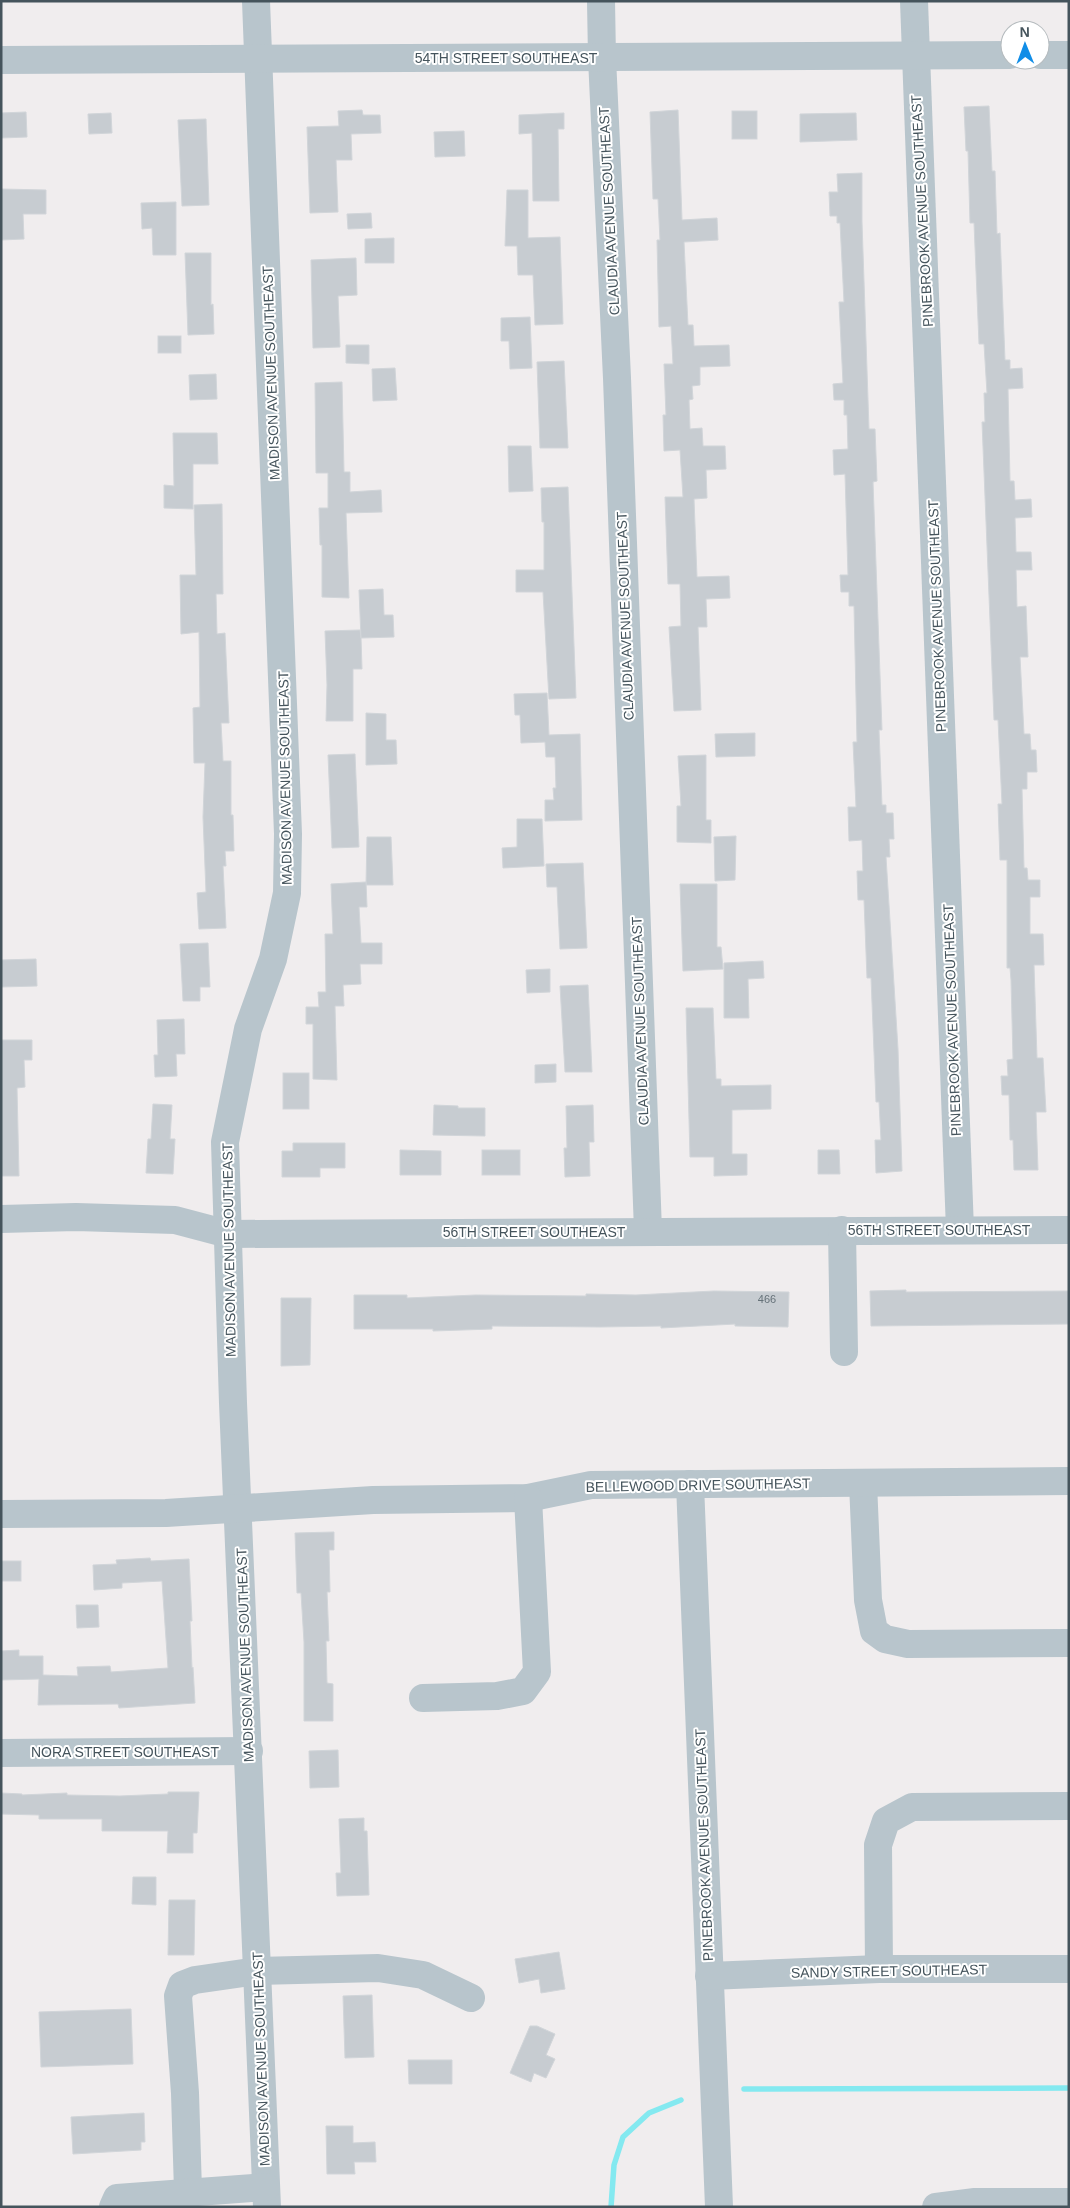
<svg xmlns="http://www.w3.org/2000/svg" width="1070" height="2208" font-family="Arial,sans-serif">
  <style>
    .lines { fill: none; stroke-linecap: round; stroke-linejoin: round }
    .stream { stroke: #84e9f0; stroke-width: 5.5 }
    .building { fill: #c7ccd1; stroke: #d1d5d9 }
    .minor { stroke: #b8c5cc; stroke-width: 28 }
    .labels { text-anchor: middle; stroke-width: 4; stroke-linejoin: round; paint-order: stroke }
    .number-label { font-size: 11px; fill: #667279 }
    .street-label { font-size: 14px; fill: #45545c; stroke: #fff }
  </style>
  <rect width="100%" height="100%" fill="#f0edee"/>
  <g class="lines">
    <!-- stream -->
    <g class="stream">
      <polyline points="744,2089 1069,2088"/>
      <polyline points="611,2207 614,2165 623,2137 649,2113 681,2100"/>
    </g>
  </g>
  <!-- building -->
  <g class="building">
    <polygon points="989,106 992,171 995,171 997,234 1000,233 1005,360 1010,360 1010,369 1022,368 1023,388 1008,389 1010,481 1014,481 1015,500 1031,499 1032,517 1015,518 1016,552 1031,552 1032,570 1016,570 1017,607 1026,606 1028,657 1020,657 1024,734 1030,734 1031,750 1036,750 1037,772 1027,772 1027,789 1022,789 1024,868 1027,868 1028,880 1040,880 1040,897 1030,897 1030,934 1043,934 1044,965 1034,965 1037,1058 1043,1058 1046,1112 1036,1112 1038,1170 1014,1170 1013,1140 1010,1140 1009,1095 1002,1095 1001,1076 1008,1076 1007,1060 1013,1059 1011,980 1010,968 1007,968 1007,860 1000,860 998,804 1002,804 998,720 994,720 982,422 985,422 984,393 987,393 984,344 979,344 974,223 970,223 968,151 966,151 964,107"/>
    <polygon points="362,110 363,115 380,115 381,133 351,134 352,160 336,160 338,212 310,213 307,127 339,126 338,111"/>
    <polygon points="678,110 682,220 717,218 718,240 684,242 688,325 693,325 694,346 729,345 730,366 700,367 700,385 692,386 693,399 689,400 690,429 702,428 703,446 725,446 726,469 706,470 707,498 694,499 697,577 729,576 730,598 706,599 707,627 698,627 701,710 674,711 669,627 681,626 680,584 668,584 665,497 683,497 680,450 664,451 663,415 666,415 664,364 673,364 671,326 659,327 657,240 660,240 658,199 653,199 650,112"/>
    <rect x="732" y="111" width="25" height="28"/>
    <polygon points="26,112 27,137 1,138 1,113"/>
    <polygon points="111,113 112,133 89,134 88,114"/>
    <polygon points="564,113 564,129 558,129 559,201 533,201 532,133 519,134 519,115"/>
    <polygon points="856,113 857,140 800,142 800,114"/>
    <polygon points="206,119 209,205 182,206 178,120"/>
    <polygon points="464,131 465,156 435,157 434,132"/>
    <polygon points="862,173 862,222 869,429 875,429 877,481 873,482 882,730 879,730 882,805 886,805 886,813 893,813 894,839 889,839 890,857 886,857 898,1049 902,1171 876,1173 875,1140 881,1140 879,1102 876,1102 871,978 867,978 864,900 858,900 857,871 863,871 862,840 849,841 848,807 856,807 853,742 857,742 854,606 849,606 849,592 841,592 840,575 848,575 845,474 834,475 833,450 848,449 847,415 844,415 844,400 834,400 833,384 843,383 839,302 844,302 840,223 837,223 837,216 830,216 829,192 838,192 837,174"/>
    <polygon points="1,189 46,190 46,214 23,214 24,239 1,240"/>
    <polygon points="507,190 528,190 528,238 560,237 563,324 535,325 533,275 518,275 517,246 505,246"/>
    <polygon points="176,202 176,255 153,255 152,228 142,229 141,203"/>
    <polygon points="371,213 372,228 348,229 347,214"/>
    <polygon points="394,238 394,263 365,263 365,239"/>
    <polygon points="185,253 211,253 211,305 213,304 214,334 188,335"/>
    <polygon points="356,258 357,295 338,296 340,347 313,348 311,260"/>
    <polygon points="530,317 532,368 510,369 509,341 501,341 501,318"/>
    <rect x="158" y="336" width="23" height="17"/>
    <polygon points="346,345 369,345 369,364 346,363"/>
    <polygon points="564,361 568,448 540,448 537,362"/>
    <polygon points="395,368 397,400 373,401 372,369"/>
    <polygon points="216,374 217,399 190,400 189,375"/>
    <polygon points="342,382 344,472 350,472 350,492 381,490 382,512 346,513 349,598 322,597 322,545 320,545 319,508 328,508 328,473 316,473 315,383"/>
    <polygon points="173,433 217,433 218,464 193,464 193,509 164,508 164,485 174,486"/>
    <polygon points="508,446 531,446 533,491 509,492"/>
    <polygon points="568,487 576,698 549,699 543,592 516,592 516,570 544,570 544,522 542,522 541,488"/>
    <polygon points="222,504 223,594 216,594 217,634 225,633 229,723 221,723 223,761 231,761 231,815 233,815 234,851 225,851 226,866 223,866 226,928 199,929 197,893 206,892 203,817 205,763 194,763 193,708 200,707 199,632 181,634 180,575 196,575 194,505"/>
    <polygon points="383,589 384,615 393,615 394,637 361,638 362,669 353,669 353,721 326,721 327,685 325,631 360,630 361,638 359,590"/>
    <polygon points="547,693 549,735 580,734 582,820 545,821 545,800 554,800 553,788 556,788 555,757 546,757 545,742 521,743 520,715 515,715 514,694"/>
    <polygon points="366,713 386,714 386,740 396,740 397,764 366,765"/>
    <polygon points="755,733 755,756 716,757 715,734"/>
    <polygon points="355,754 359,847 332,848 328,755"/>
    <polygon points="706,755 706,820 711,820 711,843 677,842 677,806 681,806 678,756"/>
    <polygon points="517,819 542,819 544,866 503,868 502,848 517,847"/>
    <polygon points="736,836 735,880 715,881 714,837"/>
    <polygon points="367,837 391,837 393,885 366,885"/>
    <polygon points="583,863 587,948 560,949 557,887 547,887 546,864"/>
    <polygon points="366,882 367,907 359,907 361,943 382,943 382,964 360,964 361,984 343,985 344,1006 335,1006 337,1080 313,1079 313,1024 306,1024 306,1007 319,1007 318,992 326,992 325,934 333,934 331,884"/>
    <polygon points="680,884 717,884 717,947 721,947 723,969 683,971"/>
    <polygon points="208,943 210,987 200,987 200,1001 183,1001 180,944"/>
    <polygon points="36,959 37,986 1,987 1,960"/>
    <polygon points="763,961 764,978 748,979 749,1018 724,1018 724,963"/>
    <polygon points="550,969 550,992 527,993 526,970"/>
    <polygon points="588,985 592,1072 565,1072 560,986"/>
    <polygon points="686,1008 713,1008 716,1079 721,1079 721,1086 771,1085 771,1109 732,1110 732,1154 747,1154 747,1175 714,1176 714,1157 690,1157"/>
    <polygon points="184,1019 185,1054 176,1054 177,1076 155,1077 154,1055 158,1055 157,1020"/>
    <polygon points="1,1040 32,1040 32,1060 24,1060 25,1087 17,1088 19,1176 1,1176"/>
    <polygon points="556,1064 556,1082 535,1083 535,1065"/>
    <rect x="283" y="1073" width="26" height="36"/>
    <polygon points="153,1104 172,1105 170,1139 175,1139 173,1174 146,1173 148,1139 151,1139"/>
    <polygon points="434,1105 458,1106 458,1108 485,1108 485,1136 433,1135"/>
    <polygon points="593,1105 594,1142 589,1142 590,1176 565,1177 564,1148 567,1148 566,1106"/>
    <polygon points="293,1143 345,1143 345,1168 320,1168 320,1177 282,1177 282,1151 293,1151"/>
    <polygon points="400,1150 441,1151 441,1175 400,1175"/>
    <rect x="482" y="1150" width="38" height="25"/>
    <polygon points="818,1150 839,1150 840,1174 818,1174"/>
    <polygon points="906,1290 906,1292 1069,1291 1069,1324 871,1326 870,1291"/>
    <polygon points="714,1291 789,1292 788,1327 735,1326 735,1324 661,1328 661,1326 600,1327 492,1326 492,1329 433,1331 433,1329 354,1329 354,1295 407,1295 407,1298 476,1295 586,1296 586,1294 636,1295"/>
    <polygon points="281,1298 311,1298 310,1365 281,1366"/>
    <polygon points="334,1532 334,1550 329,1550 330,1592 327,1592 329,1641 326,1641 327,1683 333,1684 333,1721 304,1721 304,1642 301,1593 297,1593 295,1533"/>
    <polygon points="150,1558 151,1561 189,1559 192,1621 190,1621 192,1668 193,1667 195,1703 119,1708 118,1704 38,1705 39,1679 1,1680 1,1651 19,1650 19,1656 43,1656 43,1675 78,1676 77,1667 110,1666 111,1672 168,1668 162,1581 122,1583 122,1588 94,1590 93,1565 117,1564 116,1560"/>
    <rect x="1" y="1561" width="20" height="20"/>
    <polygon points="76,1605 98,1605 99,1627 77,1628"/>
    <polygon points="338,1750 339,1787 310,1788 309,1751"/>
    <polygon points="168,1792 199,1792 197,1833 193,1833 193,1853 167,1853 168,1831 102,1831 102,1819 39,1819 39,1815 1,1814 1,1793 22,1794 22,1795 67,1793 67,1795 120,1796 168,1794"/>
    <polygon points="364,1818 364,1831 367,1831 369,1895 337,1896 336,1873 341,1873 339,1819"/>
    <polygon points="133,1877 156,1877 156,1905 132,1904"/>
    <polygon points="169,1900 195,1900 194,1955 168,1955"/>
    <polygon points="559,1952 565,1989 541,1993 539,1979 519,1983 515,1959"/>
    <polygon points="372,1995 374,2057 345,2058 343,1996"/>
    <polygon points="131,2009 133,2064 41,2067 39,2012"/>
    <polygon points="530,2026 537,2026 555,2034 546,2055 555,2059 546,2078 534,2073 531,2082 510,2073"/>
    <polygon points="408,2060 452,2060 452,2084 409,2084"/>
    <polygon points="144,2113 145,2142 141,2142 141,2150 73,2154 71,2117"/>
    <polygon points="326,2126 353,2126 353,2143 375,2142 376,2162 354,2162 355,2174 327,2174"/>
  </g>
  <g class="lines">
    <!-- minor -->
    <g class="minor">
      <polyline points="256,1 288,834 287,893 273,959 248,1029 225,1142 233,1403 267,2207"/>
      <polyline points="601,1 602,58 617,378 648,1231"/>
      <polyline points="914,1 960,1230"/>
      <polyline points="1040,55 1069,55"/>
      <polyline points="1,60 1010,55"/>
      <polyline points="1,1219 76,1217 175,1220 228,1234 1069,1230"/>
      <polyline points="842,1230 844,1352"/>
      <polyline points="863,1483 868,1600 874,1631 885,1639 908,1644 1069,1643"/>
      <polyline points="690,1484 719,2207"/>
      <polyline points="1,1514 166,1513 373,1500 528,1498 591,1485 1069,1481"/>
      <polyline points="423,1698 497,1696 523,1691 537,1672 528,1498"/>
      <polyline points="1,1753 249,1751"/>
      <polyline points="879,1969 878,1845 886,1821 912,1807 1069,1806"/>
      <polyline points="709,1976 879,1969 1069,1969"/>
      <polyline points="188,2191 185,2093 178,1996 182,1985 195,1980 257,1971 378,1968 423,1975 471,1998"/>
      <polyline points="113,2207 117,2198 266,2187"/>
      <polyline points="936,2207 975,2202 1069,2202"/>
    </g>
  </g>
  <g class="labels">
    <!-- number labels -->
    <g class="number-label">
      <text x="767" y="1303">466</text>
    </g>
    <!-- street labels -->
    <g class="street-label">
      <text x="506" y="63">54TH STREET SOUTHEAST</text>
      <text transform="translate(609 211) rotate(-93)" y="5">CLAUDIA AVENUE SOUTHEAST</text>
      <text transform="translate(922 211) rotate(-93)" y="5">PINEBROOK AVENUE SOUTHEAST</text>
      <text transform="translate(271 373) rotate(-92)" y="5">MADISON AVENUE SOUTHEAST</text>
      <text transform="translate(625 616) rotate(-92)" y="5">CLAUDIA AVENUE SOUTHEAST</text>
      <text transform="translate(937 616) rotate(-92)" y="5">PINEBROOK AVENUE SOUTHEAST</text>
      <text transform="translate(285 778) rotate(-91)" y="5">MADISON AVENUE SOUTHEAST</text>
      <text transform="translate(952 1020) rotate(-92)" y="5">PINEBROOK AVENUE SOUTHEAST</text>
      <text transform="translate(640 1021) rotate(-92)" y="5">CLAUDIA AVENUE SOUTHEAST</text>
      <text x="939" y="1235">56TH STREET SOUTHEAST</text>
      <text x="534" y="1237">56TH STREET SOUTHEAST</text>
      <text transform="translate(229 1250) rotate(-91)" y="5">MADISON AVENUE SOUTHEAST</text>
      <text transform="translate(698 1485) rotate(-1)" y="5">BELLEWOOD DRIVE SOUTHEAST</text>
      <text transform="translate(245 1655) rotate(-92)" y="5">MADISON AVENUE SOUTHEAST</text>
      <text x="125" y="1757">NORA STREET SOUTHEAST</text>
      <text transform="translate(704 1845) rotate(-92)" y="5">PINEBROOK AVENUE SOUTHEAST</text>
      <text transform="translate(889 1971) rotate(-1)" y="5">SANDY STREET SOUTHEAST</text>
      <text transform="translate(261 2059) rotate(-92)" y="5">MADISON AVENUE SOUTHEAST</text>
    </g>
  </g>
  <!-- border -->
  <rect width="1070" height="2208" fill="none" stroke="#45545c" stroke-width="5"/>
  <!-- north arrow -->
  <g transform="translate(1025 45) rotate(359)"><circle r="24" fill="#ffffff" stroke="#b5bbbe"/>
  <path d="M0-4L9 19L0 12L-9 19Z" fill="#108de7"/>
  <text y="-8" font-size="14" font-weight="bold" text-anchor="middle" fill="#45545c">N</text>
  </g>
</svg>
